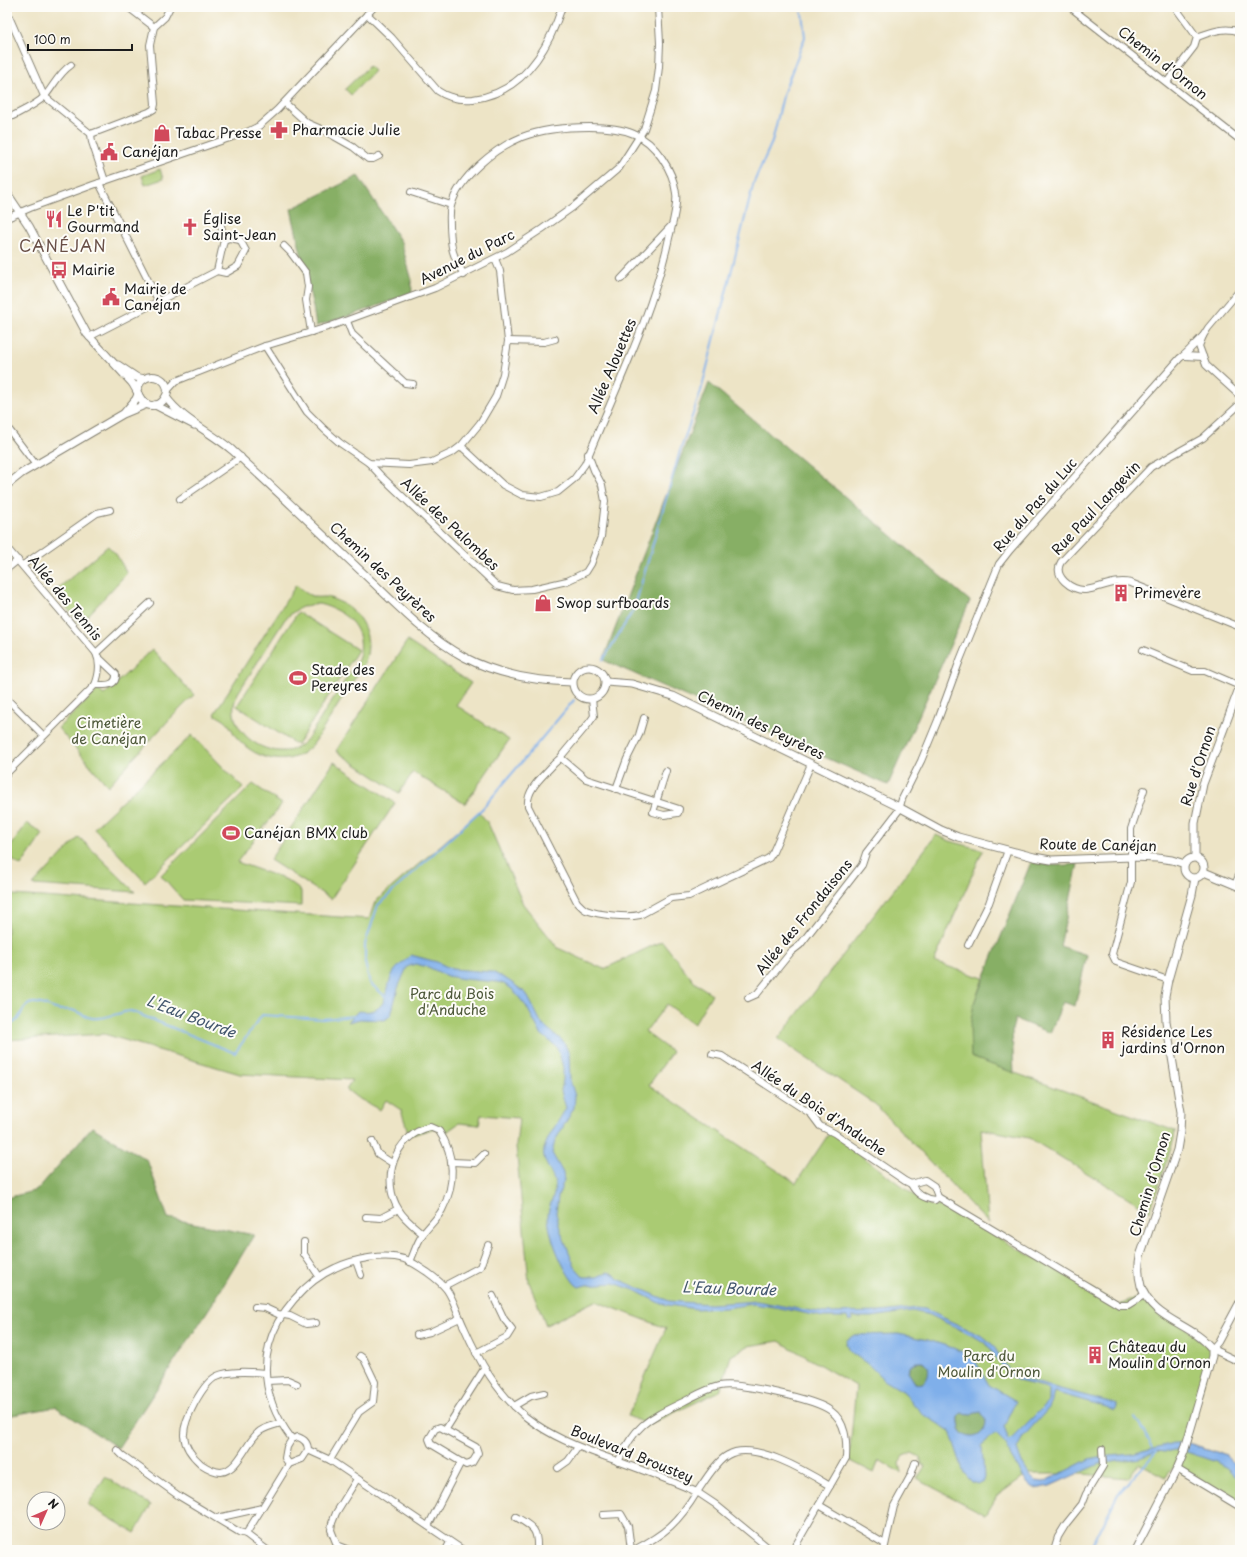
<svg xmlns="http://www.w3.org/2000/svg" width="1247" height="1557" font-family="'Playpen Sans',sans-serif">
  <style>
    .green { fill: #aacb73; stroke: #637448; fill-rule: evenodd }
    .forest { fill: #87af65; stroke: #526640 }
    .water { fill: #7fafea; stroke: #4e6683; fill-rule: evenodd }
    .lines { fill: none; stroke-linecap: round; stroke-linejoin: round }
    .stream { stroke: #7fafea; stroke-width: 2 }
    .minor-casing { stroke: #848071; stroke-width: 8 }
    .tertiary-casing { stroke: #848071; stroke-width: 9 }
    .minor { stroke: #fff; stroke-width: 6 }
    .tertiary { stroke: #fff; stroke-width: 7 }
    .labels { text-anchor: middle; stroke-width: 4; stroke-linejoin: round; paint-order: stroke }
    .street-label { font-size: 14px; fill: #1c1c1c; stroke: #fdfcf7 }
    .poi-label { font-size: 14px; fill: #1c1c1c; stroke: #fdfcf7; text-anchor: start }
    .park-label { font-size: 14px; fill: #4e593a; stroke: #fdfcf7 }
    .water-label { font-size: 15px; font-style: italic; fill: #44576e; stroke: #fdfcf7 }
    .quarter-label { font-size: 16px; letter-spacing: 1px; fill: #694f47; stroke: #fdfcf7 }
  </style>
  <rect width="100%" height="100%" fill="#fdfcf7"/>
  <filter id="ink" filterUnits="userSpaceOnUse"><feTurbulence type="fractalNoise" baseFrequency=".025" numOctaves="2"/><feDisplacementMap in="SourceGraphic" scale="8" xChannelSelector="R" yChannelSelector="G"/><feConvolveMatrix kernelMatrix="1 2 1 2 8 2 1 2 1" color-interpolation-filters="sRGB"/></filter>
  <filter id="wash" filterUnits="userSpaceOnUse"><feTurbulence type="fractalNoise" baseFrequency=".012" numOctaves="4" result="noise"/><feDisplacementMap in="SourceGraphic" scale="16" xChannelSelector="R" yChannelSelector="G"/><feGaussianBlur stdDeviation="0.9" result="paint"/><feColorMatrix in="noise" values="0 0 0 0 0 0 0 0 0 0 0 0 0 0 0 0 0 1.4 0 .05"/><feComposite in="paint" operator="in"/></filter>
  <g filter="url(#wash)">
    <rect width="100%" height="100%" fill="#ede4c6"/>
    <!-- green -->
    <g class="green">
      <polygon points="369,66 374,71 351,95 345,89"/>
      <polygon points="160,169 163,179 145,185 142,176"/>
      <polygon points="108,546 116,554 127,573 80,624 54,592"/>
      <path d="M296 585C301 589 306 594 312 596 315 598 320 597 324 597 330 597 337 601 342 603 364 615 374 641 364 664L316 740C314 743 311 747 308 749 288 768 256 759 239 740 234 736 233 730 229 725 226 720 218 717 214 714ZM319 604C347 611 368 630 358 660L308 738C302 745 294 751 285 751 260 753 230 731 234 704 235 700 237 696 238 693L285 619C297 608 303 605 319 604Z"/>
      <polygon points="298,612 358,650 297,745 237,706"/>
      <polygon points="407,641 471,683 456,705 509,740 465,804 413,772 399,793 336,751"/>
      <polygon points="152,649 194,695 167,722 108,786 58,728 98,690 104,695"/>
      <polygon points="192,735 243,788 145,882 94,828"/>
      <polygon points="334,762 395,803 331,899 270,860"/>
      <polygon points="253,784 282,804 237,862 287,880 301,891 301,906 183,900 161,875"/>
      <polygon points="479,812 488,823 523,904 558,948 604,969 662,941 695,983 712,994 694,1024 667,1004 645,1032 672,1052 649,1085 796,1183 830,1132 920,1200 932,1206 941,1206 1119,1305 1144,1295 1212,1349 1187,1443 1211,1450 1226,1456 1240,1470 1240,1507 1177,1469 1178,1459 1166,1477 1139,1463 1128,1478 1082,1474 1027,1474 997,1496 986,1515 917,1479 925,1466 922,1464 920,1457 912,1453 904,1456 899,1463 901,1473 879,1460 874,1473 849,1460 856,1386 779,1341 748,1346 731,1356 720,1391 648,1425 628,1416 666,1328 595,1301 546,1325 529,1282 516,1146 519,1118 481,1115 479,1125 459,1123 444,1134 435,1128 412,1135 408,1132 401,1110 386,1100 380,1110 356,1097 346,1089 352,1080 240,1074 104,1034 7,1040 7,893 13,895 369,919 375,902"/>
      <polygon points="27,823 43,834 21,866 7,856 7,852"/>
      <polygon points="936,835 950,841 983,850 934,962 983,978 974,1003 971,1057 1175,1131 1174,1139 1150,1211 1029,1138 981,1129 988,1223 875,1104 778,1039"/>
      <polygon points="79,837 135,892 33,885"/>
      <polygon points="105,1477 151,1505 135,1533 88,1505"/>
    </g>
    <!-- forest -->
    <g class="forest">
      <polygon points="358,176 401,242 411,277 412,293 358,313 316,326 313,307 291,209"/>
      <polygon points="709,383 970,601 888,785 603,660"/>
      <path d="M1031 862C1047 866 1061 866 1078 864L1060 946 1087 955 1075 1006 1063 1002 1050 1033 1015 1019 1012 1030 1014 1073 971 1057 970 1026 974 1003Z"/>
      <polygon points="92,1127 147,1160 168,1218 254,1235 214,1301 118,1448 56,1407 7,1416 7,1198 37,1190"/>
      <path d="M919 1362C936 1364 930 1388 915 1383L908 1372 911 1364Z"/>
      <path d="M981 1412 986 1420C987 1442 955 1445 959 1415 963 1412 975 1412 981 1412Z"/>
    </g>
    <!-- water -->
    <path class="water" d="M411 955 437 962 452 969 492 972 508 980 526 993 542 1024 564 1042 569 1054 570 1080 575 1096 574 1108 555 1141 552 1153 563 1173 564 1180 558 1197 556 1213 560 1229 575 1267 584 1277H597L608 1272 614 1274 618 1279 669 1301 710 1304 757 1301 799 1309 826 1313 880 1312 916 1308 925 1309 984 1337 993 1345 1008 1369 1017 1376 1023 1379 1117 1404V1408L1115 1411 1106 1407 1054 1392 1052 1401 1049 1408 1023 1437 1017 1448C1021 1461 1025 1471 1035 1481L1044 1482 1089 1459 1098 1457 1132 1454 1173 1443H1188L1211 1450 1226 1456 1240 1470V1481L1227 1468 1216 1462 1181 1450H1174L1165 1452 1157 1451 1140 1458 1099 1464 1050 1486 1034 1489 1028 1484 1011 1457 1006 1444 996 1434 989 1438 982 1446 984 1477 983 1481 977 1484 972 1482 964 1473 950 1431 924 1415 916 1407 904 1392 884 1380 869 1365 849 1351 846 1344 847 1340 854 1335 898 1334 928 1340 953 1348 965 1353 976 1362 989 1385 1016 1401 1004 1426 1009 1441 1049 1401V1390L1044 1387 1018 1381 1006 1372 985 1342 930 1315 912 1311 872 1317H852L853 1320 849 1321 847 1317H823L775 1307 752 1304 726 1308 696 1309 661 1304 634 1290 614 1283 586 1285 579 1287 576 1285C563 1271 547 1233 548 1214 549 1205 555 1196 555 1187 555 1173 541 1163 544 1149 548 1135 559 1121 566 1108L561 1091 563 1080V1067L557 1047 541 1034 526 1006 512 989 504 984 497 982 464 979 447 976 428 967 415 964 407 967 398 988 391 1015 385 1020 360 1019 348 1022 358 1011C388 1015 384 995 392 975 395 968 405 961 411 955ZM916 1362H923L928 1367C930 1376 926 1386 915 1383L908 1372 909 1367ZM981 1412 986 1420C987 1442 955 1445 959 1415L962 1413 971 1414Z"/>
    <g class="lines">
      <!-- stream -->
      <g class="stream">
        <polyline points="603,660 634,609 680,451 701,391 754,182 772,142 784,92 805,37 802,13"/>
        <polyline points="386,997 370,983 365,963 365,944 378,905 483,808 574,700"/>
        <path d="M7 1024C23 1025 19 1004 33 1003 43 1002 51 1009 60 1010 65 1010 70 1009 75 1011 81 1013 85 1017 92 1018 105 1020 118 1012 131 1011L235 1053 262 1015 322 1019 355 1016"/>
        <polyline points="1135,1418 1153,1447"/>
        <polyline points="1090,1550 1118,1494 1157,1451"/>
      </g>
    </g>
  </g>
  <g filter="url(#ink)">
    <g class="lines">
      <!-- minor casing -->
      <g class="minor-casing">
        <g id="minor">
          <polyline points="128,7 154,27"/>
          <polyline points="1070,7 1240,140"/>
          <polyline points="7,12 44,96 91,134"/>
          <path d="M367 14 392 38 438 91C448 98 462 100 473 99 522 93 548 50 562 7"/>
          <path d="M1197 37C1211 32 1225 26 1240 32"/>
          <polyline points="1167,82 1194,47 1197,37 1175,7"/>
          <polyline points="285,103 307,123 323,130 353,147 368,159 373,159 379,156"/>
          <path d="M7 119C19 112 35 106 45 96 54 85 59 73 71 65"/>
          <polyline points="91,134 149,112 154,109 155,104 150,45 154,27 165,17 170,7"/>
          <polyline points="91,134 92,142 105,181"/>
          <polyline points="99,183 158,300"/>
          <polyline points="411,192 451,205"/>
          <polyline points="7,218 30,208 93,185 247,132 259,126 277,110 374,7"/>
          <polyline points="220,220 224,240"/>
          <polyline points="284,246 291,253 306,273 308,287 306,300 311,332"/>
          <polyline points="621,279 671,226"/>
          <polyline points="1240,290 1208,328 1203,336 1199,346 1206,365 1240,396"/>
          <polyline points="347,321 352,334 405,383 413,384"/>
          <polyline points="89,337 217,271 224,240 229,238 240,240 246,251 238,266 226,273 217,271"/>
          <polyline points="508,341 544,342 555,339"/>
          <polyline points="265,346 307,412 324,429 340,443 369,463 409,465 432,462 453,452 461,446 480,423 496,396 503,374 508,341 500,271 495,259"/>
          <polyline points="1185,356 1203,357"/>
          <polyline points="167,391 176,381 265,346 331,326 435,288 507,252 542,229 573,207 619,168 644,129 656,91 659,67 660,43 658,7"/>
          <path d="M1240 404 1203 438 1151 467 1061 562C1052 576 1072 591 1085 590 1101 588 1115 579 1131 583L1240 627"/>
          <polyline points="7,427 36,465"/>
          <path d="M461 446 503 485 522 495 541 497 558 492 574 479 585 464C615 389 652 317 669 238 672 225 678 206 676 193 673 170 655 142 634 134 620 128 604 127 589 127 566 127 543 129 522 137 495 148 459 177 451 206 449 213 450 219 450 226 451 249 452 254 464 275"/>
          <polyline points="369,463 381,476 497,586 513,590 532,589 567,581 586,572 591,564 601,537 605,501 602,485 594,470 588,454"/>
          <polyline points="180,499 241,457"/>
          <path d="M7 548 96 653C101 664 99 675 95 685L7 773"/>
          <polyline points="23,565 97,513 110,510"/>
          <polyline points="7,569 18,560"/>
          <polyline points="1143,650 1193,671 1205,671 1240,686"/>
          <polyline points="96,653 150,603"/>
          <path d="M95 685C104 685 117 687 116 674L98 657"/>
          <polyline points="7,699 43,735"/>
          <path d="M592 699 594 716 589 723 563 754C560 760 556 761 552 766 542 777 526 790 528 806L577 902C580 905 582 908 586 910 599 915 627 918 640 915L671 898 689 896 769 858 773 852 811 764"/>
          <polyline points="561,758 586,779 679,809 678,813 664,815 653,812 666,771"/>
          <polyline points="616,789 627,759 639,735 644,718"/>
          <polyline points="1144,790 1131,829 1131,882 1112,954 1116,962 1168,980"/>
          <polyline points="1235,885 1240,873"/>
          <polyline points="968,945 989,903 1008,850"/>
          <path d="M748 998 757 994 791 952 800 945 862 865 866 853 899 810 902 799 921 761 938 720 960 660 999 564 1010 550 1180 358C1187 354 1196 342 1203 336"/>
          <polyline points="712,1054 722,1056 811,1114 820,1126 834,1133 905,1181 911,1184"/>
          <polyline points="372,1141 378,1154 392,1163"/>
          <polyline points="452,1162 475,1163 484,1154"/>
          <polyline points="911,1184 925,1180 934,1186 938,1197 1119,1305 1128,1305 1144,1295"/>
          <path d="M911 1184C916 1194 925 1199 935 1200L938 1197"/>
          <polyline points="366,1217 381,1218 398,1209"/>
          <polyline points="304,1242 304,1254 319,1276"/>
          <polyline points="356,1261 361,1275"/>
          <path d="M410 1262C414 1253 417 1242 423 1234 429 1226 437 1219 442 1210 456 1184 455 1155 439 1131L430 1127C394 1135 380 1181 399 1210 404 1219 415 1227 423 1234"/>
          <polyline points="444,1286 480,1267 488,1245"/>
          <polyline points="1240,1301 1218,1342 1212,1349 1240,1362"/>
          <polyline points="255,1307 265,1308 278,1314 290,1316 306,1324 316,1323"/>
          <polyline points="417,1335 430,1332 460,1318"/>
          <polyline points="476,1353 507,1337 512,1329 504,1319 493,1296"/>
          <path d="M266 1373C253 1372 229 1370 217 1376 203 1383 183 1420 184 1436 185 1447 193 1457 201 1464 207 1468 214 1472 221 1472 239 1470 247 1440 260 1431 266 1427 274 1425 281 1423"/>
          <polyline points="267,1381 288,1380 297,1384"/>
          <polyline points="514,1406 531,1396 544,1393"/>
          <polygon points="440,1427 476,1447 478,1453 472,1463 466,1465 431,1444 429,1439 435,1429"/>
          <polyline points="446,1429 484,1369"/>
          <path d="M298 1437C304 1439 308 1443 308 1450L302 1459 289 1464 285 1458 287 1447 292 1439Z"/>
          <path d="M292 1439C271 1411 260 1380 269 1345 277 1313 306 1281 335 1268 353 1259 384 1253 404 1259 412 1261 420 1268 427 1272 434 1277 442 1283 447 1290 454 1300 458 1315 464 1327 479 1361 496 1392 526 1417 550 1436 578 1447 606 1457 637 1468 667 1479 697 1492 679 1522 665 1534 634 1550"/>
          <polyline points="117,1450 122,1455 179,1496 239,1532 246,1534"/>
          <polyline points="308,1450 330,1460 463,1550"/>
          <polyline points="330,1460 359,1412 373,1402 375,1382 364,1359 360,1356"/>
          <path d="M618 1462C635 1424 648 1419 683 1402 695 1396 706 1389 719 1386 737 1382 816 1399 831 1411 846 1422 847 1441 846 1458L793 1550"/>
          <polyline points="558,1468 568,1461 578,1447"/>
          <polyline points="1177,1469 1240,1507"/>
          <polyline points="819,1505 885,1544"/>
          <polyline points="603,1515 621,1514 628,1526 631,1550"/>
          <path d="M516 1517C533 1527 538 1529 537 1550"/>
          <polyline points="217,1518 262,1508"/>
          <polyline points="428,1526 461,1462"/>
          <polyline points="267,1550 246,1534 289,1464"/>
          <polyline points="350,1550 337,1545 331,1530 332,1523 336,1513 357,1479"/>
          <polyline points="446,1550 450,1542"/>
          <path d="M771 1550 715 1504 697 1492C704 1482 717 1460 728 1455 754 1440 807 1472 830 1486"/>
          <polyline points="884,1550 894,1506 911,1475 915,1463"/>
          <polyline points="1054,1550 1058,1537 1066,1524 1082,1504 1086,1494 1103,1466 1102,1449"/>
        </g>
      </g>
      <!-- tertiary casing -->
      <g class="tertiary-casing">
        <g id="tertiary">
          <path d="M7 193 29 226 87 334 132 383C139 392 141 409 156 405 161 404 165 399 167 394 171 375 141 368 137 391"/>
          <polyline points="118,365 136,377 144,379"/>
          <path d="M166 397C180 418 212 433 232 450 276 490 319 531 362 572 394 602 425 636 464 657 498 675 534 681 572 682"/>
          <polyline points="155,405 194,425"/>
          <polyline points="125,412 136,399 138,394"/>
          <polyline points="7,485 22,473 123,414 147,404"/>
          <circle cx="589" cy="683" r="16"/>
          <polyline points="606,682 632,684 673,696 897,806 941,830 958,837 1034,857 1051,860 1132,857 1157,858 1172,860 1185,864"/>
          <polyline points="1195,857 1195,823 1203,784 1240,686"/>
          <circle cx="1194" cy="868" r="10"/>
          <polyline points="1204,872 1240,887"/>
          <path d="M1135 1550 1177 1469 1184 1452 1212 1356V1349C1192 1323 1152 1320 1141 1286 1138 1275 1138 1266 1140 1256L1177 1150 1180 1132 1181 1112 1166 1021 1165 996 1168 980 1192 895 1195 878"/>
        </g>
      </g>
      <!-- minor -->
      <use href="#minor" class="minor"/>
      <!-- tertiary -->
      <use href="#tertiary" class="tertiary"/>
    </g>
  </g>
  <!-- icons -->
  <defs>
    <g id="pharmacy-bare" transform="scale(1.38)"><path d="M-2-6h4v4h4v4h-4v4h-4v-4h-4v-4h4Z" fill="#d1495b" stroke="#fdfcf7" stroke-width="2.5" paint-order="stroke"/></g>
    <g id="shop-bare" transform="scale(1.38)"><path d="M-5-2.5h2.3a2.7 3.5 0 0 1 5.4 0H5L5.5 6h-11ZM-1.5-2.5h3a1.5 2.3 0 0 0-3 0Z" fill="#d1495b" stroke="#fdfcf7" stroke-width="2.5" paint-order="stroke"/></g>
    <g id="civic-bare" transform="scale(1.38)"><path d="M-.6-6.5H3V-4.5H.6V-3L4-1V1h2V6H-6V1h2V-1L-.6-3ZM-1.2 2.5V6h2.4V2.5Z" fill="#d1495b" stroke="#fdfcf7" stroke-width="2.5" paint-order="stroke"/></g>
    <g id="restaurant-bare" transform="scale(1.38)"><path d="M-5-6h1v4h1v-4h1v4h1v-4h1v5L-1.5 .5V6h-2V.5L-5-1ZM5-6V6H3V1.5H1.5Q1.5-4 5-6Z" fill="#d1495b" stroke="#fdfcf7" stroke-width="2.5" paint-order="stroke"/></g>
    <g id="church-bare" transform="scale(1.38)"><path d="M-1.2-6h2.4v3.5h3.3v2.4h-3.3V6h-2.4V-.1h-3.3v-2.4h3.3Z" fill="#d1495b" stroke="#fdfcf7" stroke-width="2.5" paint-order="stroke"/></g>
    <g id="bus-bare" transform="scale(1.38)"><path d="M-5-6H5V4H4V6H2V4H-2V6H-4V4H-5ZM-3.5-4V0h7V-4ZM-3.5 1.2v1.5H-2V1.2ZM2 1.2v1.5H3.5V1.2Z" fill="#d1495b" stroke="#fdfcf7" stroke-width="2.5" paint-order="stroke"/></g>
    <g id="building-bare" transform="scale(1.38)"><path d="M-4-6H4V6H1V3H-1V6H-4ZM-2.5-4.3h1.7v1.8h-1.7ZM.8-4.3h1.7v1.8H.8ZM-2.5-1h1.7V.8h-1.7ZM.8-1h1.7V.8H.8Z" fill="#d1495b" stroke="#fdfcf7" stroke-width="2.5" paint-order="stroke"/></g>
    <g id="stadium-bare" transform="scale(1.38)"><path d="M0-5a6.5 5 0 1 0 0 10a6.5 5 0 1 0 0-10ZM-3.5-1.8h7v3.6h-7Z" fill="#d1495b" stroke="#fdfcf7" stroke-width="2.5" paint-order="stroke"/></g>
  </defs>
  <g fill-rule="evenodd">
    <use href="#pharmacy-bare" x="279" y="130"/>
    <use href="#shop-bare" x="162" y="133"/>
    <use href="#civic-bare" x="109" y="152"/>
    <use href="#restaurant-bare" x="54" y="219"/>
    <use href="#church-bare" x="190" y="227"/>
    <use href="#bus-bare" x="59" y="270"/>
    <use href="#civic-bare" x="111" y="297"/>
    <use href="#building-bare" x="1121" y="593"/>
    <use href="#shop-bare" x="543" y="603"/>
    <use href="#stadium-bare" x="298" y="678"/>
    <use href="#stadium-bare" x="231" y="833"/>
    <use href="#building-bare" x="1108" y="1040"/>
    <use href="#building-bare" x="1095" y="1355"/>
  </g>
  <g class="labels">
    <!-- street labels -->
    <g class="street-label">
      <text transform="translate(1163 63) rotate(38)" y="5">Chemin d'Ornon</text>
      <text transform="translate(467 257) rotate(-27)" y="5">Avenue du Parc</text>
      <text transform="translate(612 366) rotate(-67)" y="5">Allée Alouettes</text>
      <text transform="translate(1035 505) rotate(-49)" y="5">Rue du Pas du Luc</text>
      <text transform="translate(1096 508) rotate(-47)" y="5">Rue Paul Langevin</text>
      <text transform="translate(450 524) rotate(43)" y="5">Allée des Palombes</text>
      <text transform="translate(383 572) rotate(43)" y="5">Chemin des Peyrères</text>
      <text transform="translate(65 598) rotate(50)" y="5">Allée des Tennis</text>
      <text transform="translate(761 725) rotate(26)" y="5">Chemin des Peyrères</text>
      <text transform="translate(1198 766) rotate(-72)" y="5">Rue d'Ornon</text>
      <text transform="translate(1098 845) rotate(1)" y="5">Route de Canéjan</text>
      <text transform="translate(804 917) rotate(-51)" y="5">Allée des Frondaisons</text>
      <text transform="translate(819 1108) rotate(34)" y="5">Allée du Bois d'Anduche</text>
      <text transform="translate(1150 1184) rotate(-73)" y="5">Chemin d'Ornon</text>
      <text transform="translate(632 1454) rotate(22)" y="5">Boulevard Broustey</text>
    </g>
    <!-- poi labels -->
    <g class="poi-label">
      <text x="292" y="135">Pharmacie Julie</text>
      <text x="175" y="138">Tabac Presse</text>
      <text x="122" y="157">Canéjan</text>
      <text x="67" y="216">Le P'tit<tspan x="67" dy="16">Gourmand</tspan></text>
      <text x="203" y="224">Église<tspan x="203" dy="16">Saint-Jean</tspan></text>
      <text x="72" y="275">Mairie</text>
      <text x="124" y="294">Mairie de<tspan x="124" dy="16">Canéjan</tspan></text>
      <text x="1134" y="598">Primevère</text>
      <text x="556" y="608">Swop surfboards</text>
      <text x="311" y="675">Stade des<tspan x="311" dy="16">Pereyres</tspan></text>
      <text x="244" y="838">Canéjan BMX club</text>
      <text x="1121" y="1037">Résidence Les<tspan x="1121" dy="16">jardins d'Ornon</tspan></text>
      <text x="1108" y="1352">Château du<tspan x="1108" dy="16">Moulin d'Ornon</tspan></text>
    </g>
    <!-- park labels -->
    <g class="park-label">
      <text x="109" y="728">Cimetière<tspan x="109" dy="16">de Canéjan</tspan></text>
      <text x="452" y="999">Parc du Bois<tspan x="452" dy="16">d'Anduche</tspan></text>
      <text x="989" y="1361">Parc du<tspan x="989" dy="16">Moulin d'Ornon</tspan></text>
    </g>
    <!-- water labels -->
    <g class="water-label">
      <text transform="translate(191 1017) rotate(21)" y="5">L'Eau Bourde</text>
      <text transform="translate(729 1289) rotate(2)" y="5">L'Eau Bourde</text>
    </g>
    <!-- quarter labels -->
    <g class="quarter-label">
      <text x="63" y="252">CANÉJAN</text>
    </g>
  </g>
  <!-- margin -->
  <rect width="1247" height="1557" fill="none" stroke="#fdfcf7" stroke-width="24"/>
  <!-- north arrow -->
  <g transform="translate(46 1511) rotate(45)"><circle r="19" fill="#fdfcf7" stroke="#a3a29f"/>
  <path d="M0-3L7 15L0 10L-7 15Z" fill="#d1495b"/>
  <text y="-6" font-size="11" font-weight="bold" text-anchor="middle" fill="#1c1c1c">N</text>
  </g>
  <!-- scale -->
  <path d="M28 44v6h104v-6" fill="none" stroke="#1c1c1c" stroke-width="2"/>
  <text x="34" y="44" font-size="12" fill="#1c1c1c" stroke="#fdfcf7" stroke-width="3" paint-order="stroke">100 m</text>
</svg>
